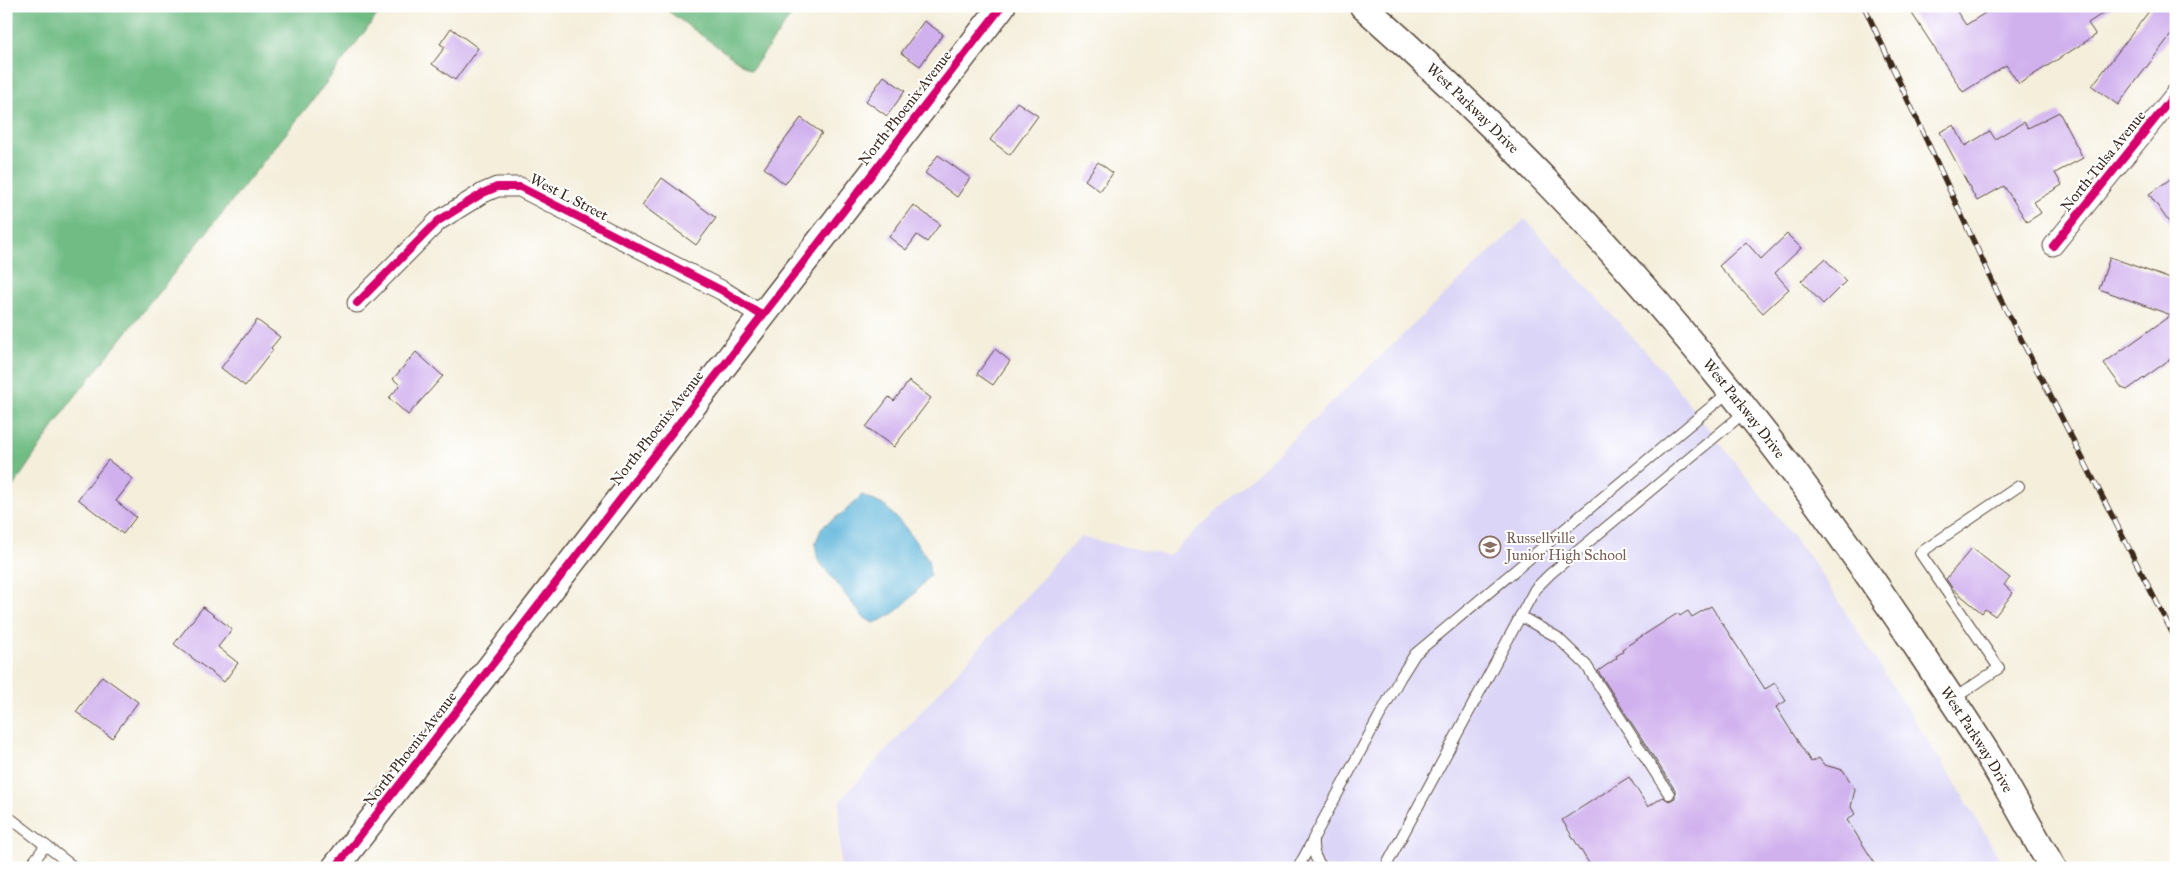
<svg xmlns="http://www.w3.org/2000/svg" width="2182" height="874" font-family="'IM FELL Great Primer',serif">
  <style>
    .built { fill: #dbd6f7 }
    .forest { fill: #70bc84; stroke: #567351 }
    .water { fill: #5cb4d9; stroke: #4c6f7c }
    .building { fill: #d0b1ee }
    .lines { fill: none; stroke-linecap: round; stroke-linejoin: round }
    .lane-casing { stroke: #57473a; stroke-width: 12 }
    .street-casing { stroke: #57473a; stroke-width: 21 }
    .secondary-casing { stroke: #57473a; stroke-width: 29 }
    .lane { stroke: #fff; stroke-width: 10 }
    .street { stroke: #fff; stroke-width: 19 }
    .secondary { stroke: #fff; stroke-width: 26 }
    .rail-casing { stroke: #3b2a1e; stroke-width: 5.5 }
    .rail { stroke: #fff; stroke-width: 4; stroke-dasharray: 11; stroke-linecap: butt }
    .cycleway-casing { stroke: #fff; stroke-width: 11 }
    .cycleway { stroke: #d6006c; stroke-width: 8 }
    .labels { text-anchor: middle; stroke-width: 4; stroke-linejoin: round; paint-order: stroke }
    .street-label { font-size: 15px; fill: #3b2a1e; stroke: #fff }
    .education-label { font-size: 15px; fill: #785e54; stroke: #fff; text-anchor: start }
  </style>
  <rect width="100%" height="100%" fill="#fff"/>
  <filter id="ink" filterUnits="userSpaceOnUse"><feTurbulence type="fractalNoise" baseFrequency=".02" numOctaves="2"/><feDisplacementMap in="SourceGraphic" scale="10" xChannelSelector="R" yChannelSelector="G"/><feConvolveMatrix kernelMatrix="1 2 1 2 8 2 1 2 1" color-interpolation-filters="sRGB"/></filter>
  <filter id="wash" filterUnits="userSpaceOnUse"><feTurbulence type="fractalNoise" baseFrequency=".0096" numOctaves="4" result="noise"/><feDisplacementMap in="SourceGraphic" scale="20" xChannelSelector="R" yChannelSelector="G"/><feGaussianBlur stdDeviation="1.12" result="paint"/><feColorMatrix in="noise" values="0 0 0 0 0 0 0 0 0 0 0 0 0 0 0 0 0 1.4 0 .05"/><feComposite in="paint" operator="in"/></filter>
  <g filter="url(#wash)">
    <rect width="100%" height="100%" fill="#f4eedb"/>
    <!-- built -->
    <polygon class="built" points="1525,219 1664,372 1814,563 1960,791 2005,868 840,868 840,801 1080,537 1169,556"/>
    <!-- forest -->
    <g class="forest">
      <polygon points="6,6 384,6 316,96 69,404 6,497"/>
      <polygon points="661,6 798,6 751,71"/>
    </g>
    <!-- water -->
    <path class="water" d="M862 495 885 506 905 527 928 559 930 575C914 594 898 616 873 623L863 617 818 560 815 544 822 527 844 512Z"/>
    <g id="blocks">
      <!-- building -->
      <g class="building">
        <polygon points="1920,6 1953,6 1966,25 1996,6 2114,6 2088,23 2096,35 2019,84 2006,65 1963,92 1911,12"/>
        <polygon points="2153,6 2176,6 2176,28 2118,105 2092,86"/>
        <polygon points="924,21 943,34 920,66 901,53"/>
        <polygon points="451,28 478,48 455,80 432,64 445,47 440,44"/>
        <polygon points="884,76 905,91 887,116 866,101"/>
        <polygon points="1017,102 1038,116 1010,155 990,140"/>
        <polygon points="2059,112 2083,158 2055,173 2062,185 2034,202 2041,213 2027,222 2004,186 1977,201 1940,132 1954,125 1965,146 1990,131 1995,139 2024,122 2028,128"/>
        <polygon points="801,118 822,133 785,184 764,168"/>
        <polygon points="938,155 970,178 957,197 925,173"/>
        <polygon points="1098,162 1113,173 1100,191 1085,180"/>
        <polygon points="2176,175 2176,232 2149,194"/>
        <polygon points="662,178 716,218 696,245 642,205"/>
        <polygon points="913,205 940,224 927,242 917,235 906,250 889,237"/>
        <polygon points="1787,234 1801,248 1775,273 1789,289 1763,313 1719,266 1746,242 1761,259"/>
        <polygon points="2110,257 2176,281 2176,355 2127,390 2122,388 2104,363 2171,315 2099,289"/>
        <polygon points="1825,259 1846,281 1823,304 1801,281"/>
        <polygon points="257,320 280,337 271,348 273,350 245,386 221,368"/>
        <polygon points="995,349 1010,361 993,385 977,374"/>
        <polygon points="416,352 443,376 408,415 389,398 400,385 393,379"/>
        <polygon points="909,381 931,398 894,447 866,427 889,397 894,401"/>
        <polygon points="108,460 133,479 116,501 136,517 123,534 78,499"/>
        <polygon points="1972,548 2010,578 2004,585 2013,593 1995,616 1985,609 1982,613 1953,589 1946,579"/>
        <polygon points="1711,606 1765,689 1775,683 1786,701 1776,707 1811,762 1819,758 1824,765 1843,770 1855,789 1851,807 1855,814 1847,820 1878,868 1592,868 1562,820 1629,777 1648,807 1663,797 1669,801 1675,798 1675,790 1598,671 1617,658 1616,656 1623,652 1622,649 1678,613 1680,616 1688,611 1692,617"/>
        <polygon points="203,607 232,629 218,647 238,663 224,682 174,644"/>
        <polygon points="102,676 138,702 112,738 76,712"/>
      </g>
    </g>
  </g>
  <g filter="url(#ink)">
    <use href="#blocks" fill-opacity="0" stroke="#57473a" stroke-width="1"/>
    <g class="lines">
      <!-- lane casing -->
      <g class="lane-casing">
        <g id="lane">
          <polyline points="1520,616 1557,637 1586,665 1669,794"/>
          <polyline points="1952,700 1999,668 1920,553 2019,486"/>
          <polyline points="6,815 75,868"/>
          <polyline points="29,868 45,846"/>
          <polyline points="1298,868 1313,840"/>
          <path d="M1323 868C1315 860 1312 850 1313 839L1400 678 1415 654 1730 391"/>
          <polyline points="1385,868 1535,589 1550,574 1745,412"/>
        </g>
      </g>
      <!-- street casing -->
      <g class="street-casing">
        <g id="street">
          <polyline points="2053,246 2176,93"/>
          <polyline points="357,303 438,221 483,193 497,187 520,187 723,291 761,315"/>
        </g>
      </g>
      <!-- secondary casing -->
      <g class="secondary-casing">
        <g id="secondary">
          <path id="s1" d="M1363 6C1580 197 1767 417 1925 659 1946 691 1968 723 1989 757 2011 793 2031 831 2053 868"/>
          <polyline points="335,868 1002,6"/>
        </g>
      </g>
      <!-- lane -->
      <use href="#lane" class="lane"/>
      <!-- street -->
      <use href="#street" class="street"/>
      <!-- secondary -->
      <use href="#secondary" class="secondary"/>
      <!-- rail casing -->
      <g class="rail-casing">
        <polyline id="rail" points="1864,6 2000,298 2176,640"/>
      </g>
      <!-- rail -->
      <use href="#rail" class="rail"/>
      <!-- cycleway casing -->
      <g class="cycleway-casing">
        <g id="cycleway">
          <polyline points="2053,246 2176,93"/>
          <polyline points="357,303 438,221 483,193 497,187 520,187 723,291 761,315"/>
          <polyline points="335,868 1002,6"/>
        </g>
      </g>
      <!-- cycleway -->
      <use href="#cycleway" class="cycleway"/>
    </g>
  </g>
  <!-- icons -->
  <defs>
    <g id="school-ring" transform="scale(1.125)"><circle r="9.5" fill="#fff" stroke="#8d6e63" stroke-width="1.5"/><path d="M0-5L7-2L0 1L-7-2ZM-4 1L0 2.5L4 1V4Q0 6-4 4Z" fill="#8d6e63"/></g>
  </defs>
  <g fill-rule="evenodd">
    <use href="#school-ring" x="1490" y="547"/>
  </g>
  <g class="labels">
    <!-- street labels -->
    <g class="street-label">
      <text transform="translate(905 108) rotate(-52)" y="5">North Phoenix Avenue</text>
      <text dy="5" stroke="none"><textPath href="#s1" startOffset="150">West Parkway Drive</textPath></text>
      <text transform="translate(2103 161) rotate(-51)" y="5">North Tulsa Avenue</text>
      <text transform="translate(569 197) rotate(27)" y="5">West L Street</text>
      <text dy="5" stroke="none"><textPath href="#s1" startOffset="555">West Parkway Drive</textPath></text>
      <text transform="translate(657 428) rotate(-52)" y="5">North Phoenix Avenue</text>
      <text dy="5" stroke="none"><textPath href="#s1" startOffset="960">West Parkway Drive</textPath></text>
      <text transform="translate(410 749) rotate(-52)" y="5">North Phoenix Avenue</text>
    </g>
    <!-- education labels -->
    <g class="education-label">
      <text x="1506" y="543">Russellville<tspan x="1506" dy="17">Junior High School</tspan></text>
    </g>
  </g>
  <!-- margin -->
  <rect width="2182" height="874" fill="none" stroke="#fff" stroke-width="25"/>
</svg>
